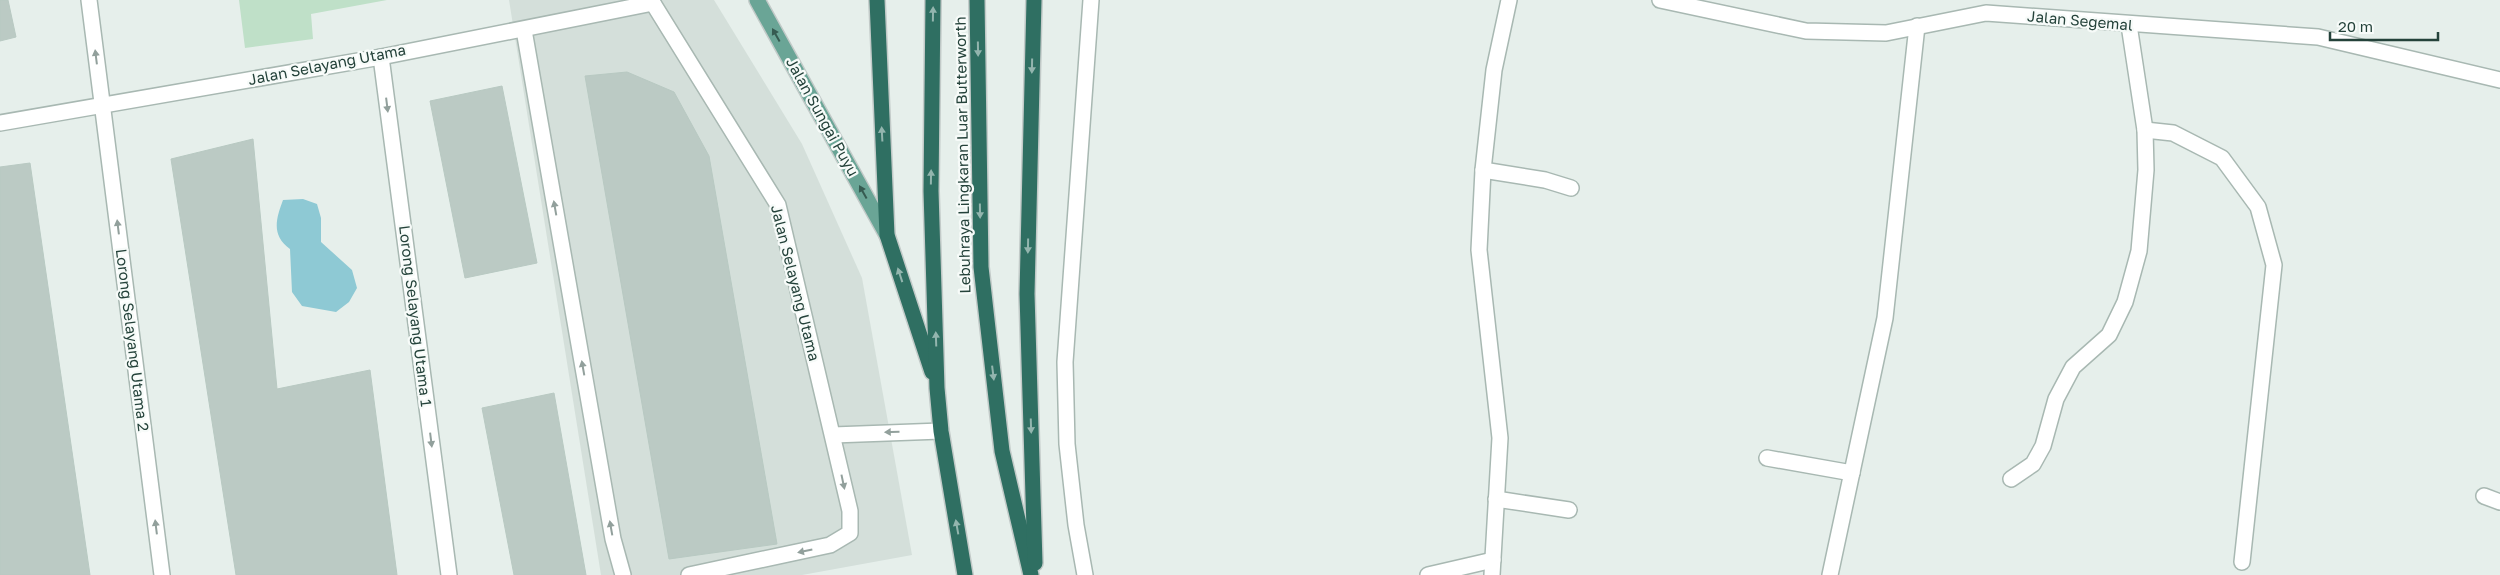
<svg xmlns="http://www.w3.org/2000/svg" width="2500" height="575" font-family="'Golos Text',sans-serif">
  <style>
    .built { fill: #d4dfda }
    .green { fill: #bfe0c8 }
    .water { fill: #8ec9d4 }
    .building { fill: #bbcac4; stroke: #b8c9c2 }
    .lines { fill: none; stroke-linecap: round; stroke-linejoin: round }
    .minor-casing { stroke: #a8b8b2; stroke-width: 18 }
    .major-casing { stroke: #c2cac8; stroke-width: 18 }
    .highway-casing { stroke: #c2cac8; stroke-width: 18 }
    .minor { stroke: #fff; stroke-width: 15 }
    .major { stroke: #6aa596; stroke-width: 15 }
    .highway { stroke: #2f6f62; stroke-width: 15 }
    .oneway { fill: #93b5ae }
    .oneway2 { fill: #365b51 }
    .oneway3 { fill: #92a09c }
    .labels { text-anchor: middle; stroke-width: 4.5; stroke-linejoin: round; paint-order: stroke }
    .street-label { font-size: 15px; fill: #24423a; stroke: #f7fbf9 }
  </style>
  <rect width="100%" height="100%" fill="#e6efeb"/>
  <!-- built -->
  <polygon class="built" points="509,0 714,0 802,144 862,278 912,555 802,575 601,575"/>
  <!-- green -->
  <polygon class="green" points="239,0 387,0 311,14 313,39 245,48"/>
  <!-- water -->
  <path class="water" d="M303 199 317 204 321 218V242L352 270 357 288 349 302 336 312 302 306 292 292 290 249C271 235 276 219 283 200Z"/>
  <!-- building -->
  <g class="building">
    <polygon points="0,0 8,0 16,37 0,41"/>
    <polygon points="627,72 674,92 709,156 777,544 669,559 585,76"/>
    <polygon points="502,86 537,263 465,278 430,101"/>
    <polygon points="253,139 277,389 370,370 397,575 236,575 171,159"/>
    <polygon points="30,163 90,575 0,575 0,167"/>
    <polygon points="554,393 586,575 514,575 482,408"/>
  </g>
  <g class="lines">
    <!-- minor casing -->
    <g class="minor-casing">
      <g id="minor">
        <polyline points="89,0 162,575"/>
        <polyline points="651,0 778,205 850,511 850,533 830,545 689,575"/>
        <polyline points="1660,0 1806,31 1886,33 1986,13 2318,37 2500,80"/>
        <polyline points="524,30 613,539 623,575"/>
        <polyline points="381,57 449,575"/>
        <polyline points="0,123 381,57 653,3"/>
        <polyline points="2145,130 2173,133 2222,158 2258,207 2274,265 2242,562"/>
        <polyline points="1483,170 1545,180 1571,188"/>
        <polyline points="833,435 941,431"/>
        <polyline points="1767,458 1852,473"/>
        <polyline points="2011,479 2033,464 2043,446 2056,399 2073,367 2109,335 2125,302 2139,251 2146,170 2145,130 2129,25"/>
        <polyline points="2484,496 2500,502"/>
        <polyline points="1496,499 1569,510"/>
        <polyline points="1085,575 1076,525 1067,444 1065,362 1091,0"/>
        <polyline points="1428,575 1493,560"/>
        <polyline points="1492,575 1500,438 1479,250 1483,170 1494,70 1509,0"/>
        <polyline points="1830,575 1885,318 1917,26"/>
      </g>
    </g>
    <!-- major casing -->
    <g class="major-casing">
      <polyline id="major" points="757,0 887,235"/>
    </g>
    <!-- highway casing -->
    <g class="highway-casing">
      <g id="highway">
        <polyline points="877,0 887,235 932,372"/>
        <polyline points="933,0 931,191 937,388 941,431 965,575"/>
        <polyline points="977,0 981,267 1002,451 1031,575"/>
        <polyline points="1034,0 1027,294 1035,563"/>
      </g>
    </g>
    <!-- minor -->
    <use href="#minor" class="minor"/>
    <!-- major -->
    <use href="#major" class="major"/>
    <!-- highway -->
    <use href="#highway" class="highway"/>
  </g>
  <!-- one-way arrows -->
  <defs><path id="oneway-solid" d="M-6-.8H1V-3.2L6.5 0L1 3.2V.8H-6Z" transform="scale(1.25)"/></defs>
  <g class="oneway">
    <use href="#oneway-solid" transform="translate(933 14) rotate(-89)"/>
    <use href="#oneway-solid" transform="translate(978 49) rotate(89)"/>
    <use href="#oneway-solid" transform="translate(1032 66) rotate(91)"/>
    <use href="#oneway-solid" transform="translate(882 134) rotate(-93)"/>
    <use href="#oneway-solid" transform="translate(931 177) rotate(-89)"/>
    <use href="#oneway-solid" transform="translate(980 211) rotate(89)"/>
    <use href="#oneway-solid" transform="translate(1028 246) rotate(91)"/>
    <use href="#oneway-solid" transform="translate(900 275) rotate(-108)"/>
    <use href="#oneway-solid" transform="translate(936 339) rotate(-92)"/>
    <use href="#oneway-solid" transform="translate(993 373) rotate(83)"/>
    <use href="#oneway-solid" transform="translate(1031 426) rotate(88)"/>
    <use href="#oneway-solid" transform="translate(957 527) rotate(-100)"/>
  </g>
  <g class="oneway2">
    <use href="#oneway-solid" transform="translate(776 35) rotate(-119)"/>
    <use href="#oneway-solid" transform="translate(863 192) rotate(-119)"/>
  </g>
  <g class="oneway3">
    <use href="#oneway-solid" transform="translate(96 57) rotate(-97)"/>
    <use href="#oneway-solid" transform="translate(387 105) rotate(83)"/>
    <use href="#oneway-solid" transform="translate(555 208) rotate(-100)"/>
    <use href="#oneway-solid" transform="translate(118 227) rotate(-97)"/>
    <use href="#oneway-solid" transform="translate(583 368) rotate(-100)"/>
    <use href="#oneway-solid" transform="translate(892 432) rotate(178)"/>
    <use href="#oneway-solid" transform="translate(431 440) rotate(83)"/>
    <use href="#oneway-solid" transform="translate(843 482) rotate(78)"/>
    <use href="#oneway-solid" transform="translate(156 527) rotate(-97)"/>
    <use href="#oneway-solid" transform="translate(611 528) rotate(-100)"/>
    <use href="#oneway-solid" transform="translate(805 551) rotate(168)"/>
  </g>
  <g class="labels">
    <!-- street labels -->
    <g class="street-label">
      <text transform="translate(2080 21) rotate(5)" y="5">Jalan Segemal</text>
      <text transform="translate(327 65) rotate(-11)" y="5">Jalan Selayang Utama</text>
      <text transform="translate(822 117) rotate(61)" y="5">Jalan Sungai Puyu</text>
      <text transform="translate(963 155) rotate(-91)" y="5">Lebuhraya Lingkaran Luar Butterworth</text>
      <text transform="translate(795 283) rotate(76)" y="5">Jalan Selayang Utama</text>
      <text transform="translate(415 316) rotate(83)" y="5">Lorong Selayang Utama 1</text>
      <text transform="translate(132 340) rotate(83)" y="5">Lorong Selayang Utama 2</text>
    </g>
  </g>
  <!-- scale -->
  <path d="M2330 32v8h108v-8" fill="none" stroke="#24423a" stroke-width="2.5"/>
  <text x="2338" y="32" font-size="15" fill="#24423a" stroke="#f7fbf9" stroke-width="4" paint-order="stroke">20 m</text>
</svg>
